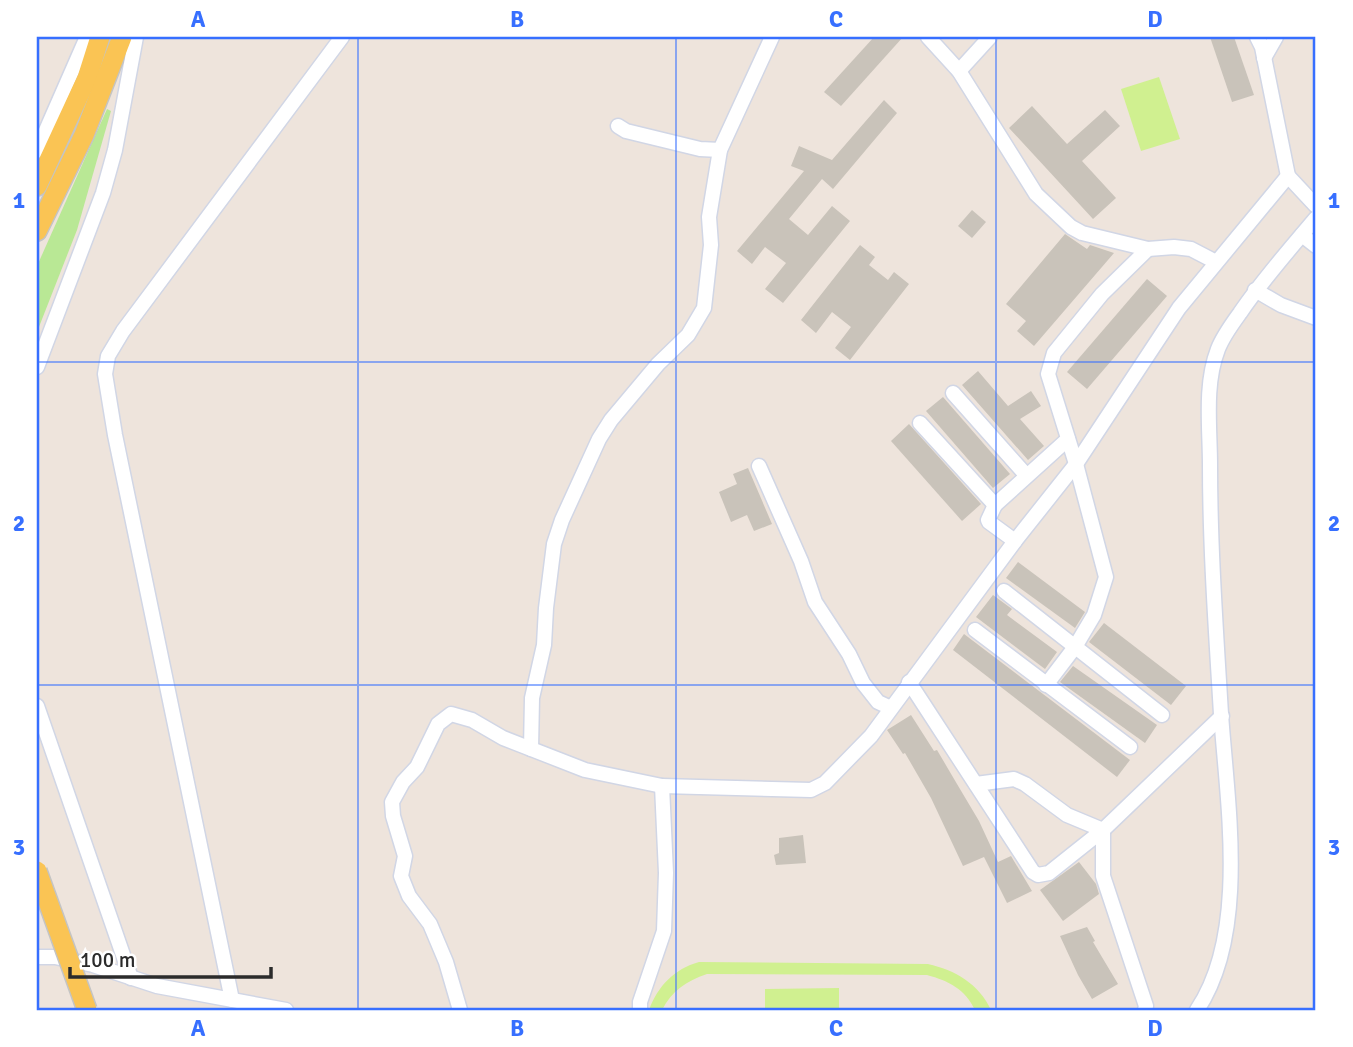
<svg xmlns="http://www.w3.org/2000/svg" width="1353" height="1047" font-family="Signika,sans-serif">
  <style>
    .green { fill: #b9e895 }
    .pitch { fill: #d0f090 }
    .building { fill: #c9c3ba }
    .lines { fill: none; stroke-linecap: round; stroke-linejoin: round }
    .minor-casing { stroke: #d1d6e5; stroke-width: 17 }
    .major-casing { stroke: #c4c4c4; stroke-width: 22 }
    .minor { stroke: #fff; stroke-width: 14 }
    .major { stroke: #fac454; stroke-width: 19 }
    .major-bridge-casing { stroke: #c4c4c4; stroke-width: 22; stroke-linecap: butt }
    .major-bridge { stroke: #fac454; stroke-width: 19 }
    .grid { fill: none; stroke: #376fff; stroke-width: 2; stroke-opacity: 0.55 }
    .neatline { fill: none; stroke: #376fff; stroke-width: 2.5 }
    .grid-label { font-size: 23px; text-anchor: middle; font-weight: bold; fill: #376fff }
  </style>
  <rect width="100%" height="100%" fill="#eee4dc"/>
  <!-- green -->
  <polygon class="green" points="107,109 111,111 77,230 37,332 37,266"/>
  <!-- pitch -->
  <g class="pitch">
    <polygon points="1159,77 1180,139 1141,151 1121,89"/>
    <path d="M699 962 928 964C955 970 979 984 991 1010H975C965 989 949 981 927 975L707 974C686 981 672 991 662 1010H649C658 986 674 969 699 962Z"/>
    <polygon points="839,988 839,1010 765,1010 765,989"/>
  </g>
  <!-- building -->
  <g class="building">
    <polygon points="874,37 903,37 841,106 824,92"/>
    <polygon points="1210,37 1234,37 1254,95 1232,102"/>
    <polygon points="884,100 897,113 833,189 822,179 789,219 808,235 832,206 850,221 783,303 765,289 786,263 765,247 752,264 737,251 804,171 791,166 799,146 832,160"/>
    <polygon points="1032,106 1067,144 1105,110 1120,126 1082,161 1116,198 1093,219 1009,128"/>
    <polygon points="972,210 986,222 972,238 958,226"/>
    <polygon points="1065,234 1087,249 1090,245 1114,253 1034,346 1017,331 1026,321 1006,304"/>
    <polygon points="860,245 875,257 869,265 888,280 894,272 909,284 850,360 835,348 851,327 832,312 816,333 801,320"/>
    <polygon points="1147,279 1167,296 1087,389 1067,372"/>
    <polygon points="978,371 1008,406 1031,391 1041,406 1020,419 1044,446 1028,460 962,385"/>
    <polygon points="943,397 1010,474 993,488 926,411"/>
    <polygon points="909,424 981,504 962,521 891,441"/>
    <polygon points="748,468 772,524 754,531 747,515 731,522 719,492 737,484 733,474"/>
    <polygon points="1018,562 1085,612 1075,628 1006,578"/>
    <polygon points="993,595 1012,609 1007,615 1057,652 1045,669 976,617"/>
    <polygon points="1104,623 1186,686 1171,705 1089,642"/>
    <polygon points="964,634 1130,760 1117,777 953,650"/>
    <polygon points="1073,666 1157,725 1145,743 1060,682"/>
    <polygon points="911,715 934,751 937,750 957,784 979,821 998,862 1011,856 1032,891 1007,903 984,857 963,866 931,798 905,753 903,754 887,730"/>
    <polygon points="803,835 806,863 776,865 774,855 779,853 779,838"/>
    <polygon points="1079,862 1096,884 1099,894 1063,921 1040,890"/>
    <polygon points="1087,927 1095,941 1093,942 1118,984 1092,999 1078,975 1060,936"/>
  </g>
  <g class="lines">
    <!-- minor casing -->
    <g class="minor-casing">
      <g id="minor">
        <polyline points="928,37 959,71 1036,194 1071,227 1082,233 1148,249 1174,247 1191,249 1216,262"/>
        <polyline points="1257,37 1262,47 1288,176"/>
        <polyline points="1264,58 1276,37"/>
        <polyline points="959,71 990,37"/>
        <polyline points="618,126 626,131 700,149 720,150"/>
        <polyline points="37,151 87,37"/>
        <polyline points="1302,235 1316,246"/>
        <polyline points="1255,290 1281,305 1316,318"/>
        <polyline points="37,367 103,193 115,150 136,37"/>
        <polyline points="953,393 1026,475"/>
        <polyline points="920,423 995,505"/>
        <polyline points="759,466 801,561 815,602 849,654 863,683 878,702 891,708"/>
        <polyline points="1015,541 989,522 988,520 995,505 1068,439"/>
        <polyline points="1004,591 1162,715"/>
        <polyline points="975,630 1130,747"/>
        <polyline points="909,682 1033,872 1038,875 1049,873 1103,830 1222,716"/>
        <polyline points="1046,685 1075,647 1094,615 1106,577 1076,464 1048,374 1054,353 1102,294 1148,249"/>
        <polyline points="37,706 131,978"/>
        <polyline points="531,749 532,698 544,645 546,608 554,544 562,520 599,439 611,420 658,364 688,335 704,308 711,245 709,217 720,150 772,37"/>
        <polyline points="976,784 1014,779 1025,784 1067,815 1103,830 1103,876 1146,1006 1145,1010"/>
        <polyline points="37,957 55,957 93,965 157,986 286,1010"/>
        <polyline points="232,1000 115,435 105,374 108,356 123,331 342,37"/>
        <polyline points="460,1010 446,962 430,924 409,896 401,876 405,856 393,816 392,802 403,782 417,767 438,724 451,714 472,720 503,738 585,770 662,786"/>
        <polyline points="640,1010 640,1002 664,931 666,873 662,786 811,790 825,783 871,736 1015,541 1076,464 1179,308 1288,176 1316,206"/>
        <path d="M1197 1010C1249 933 1227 802 1221 714 1216 631 1210 548 1210 465 1210 428 1204 385 1218 349 1223 336 1232 324 1240 313 1263 279 1290 249 1316 218"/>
      </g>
    </g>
    <!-- major casing -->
    <g class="major-casing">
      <g id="major">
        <polyline points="37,186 87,78 100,37"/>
        <polyline points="37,231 84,135 122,37"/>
      </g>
    </g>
    <!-- minor -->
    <use href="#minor" class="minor"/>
    <!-- major -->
    <use href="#major" class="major"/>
    <!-- major-bridge casing -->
    <g class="major-bridge-casing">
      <polyline id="major-bridge" points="37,871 87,1010"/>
    </g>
    <!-- major-bridge -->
    <use href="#major-bridge" class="major-bridge"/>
  </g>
  <!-- grid -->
  <path class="grid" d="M358 37V1010M676 37V1010M996 37V1010M37 362H1316M37 685H1316"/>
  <!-- border -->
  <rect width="1353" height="1047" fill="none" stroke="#ffffff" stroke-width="77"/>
  <!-- scale -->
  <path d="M70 967v10h201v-10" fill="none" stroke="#2b2b2b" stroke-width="3.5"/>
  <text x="80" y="967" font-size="21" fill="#2b2b2b" stroke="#ffffff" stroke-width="5" paint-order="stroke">100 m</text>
  <rect x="38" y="38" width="1276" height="971" class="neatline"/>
  <g class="grid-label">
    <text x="198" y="27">A</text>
    <text x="517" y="27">B</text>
    <text x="836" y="27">C</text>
    <text x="1155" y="27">D</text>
    <text x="19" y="208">1</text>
    <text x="1334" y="208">1</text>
    <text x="19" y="531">2</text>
    <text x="1334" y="531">2</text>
    <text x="19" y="855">3</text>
    <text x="1334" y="855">3</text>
    <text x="198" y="1036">A</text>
    <text x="517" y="1036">B</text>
    <text x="836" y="1036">C</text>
    <text x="1155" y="1036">D</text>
  </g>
</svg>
